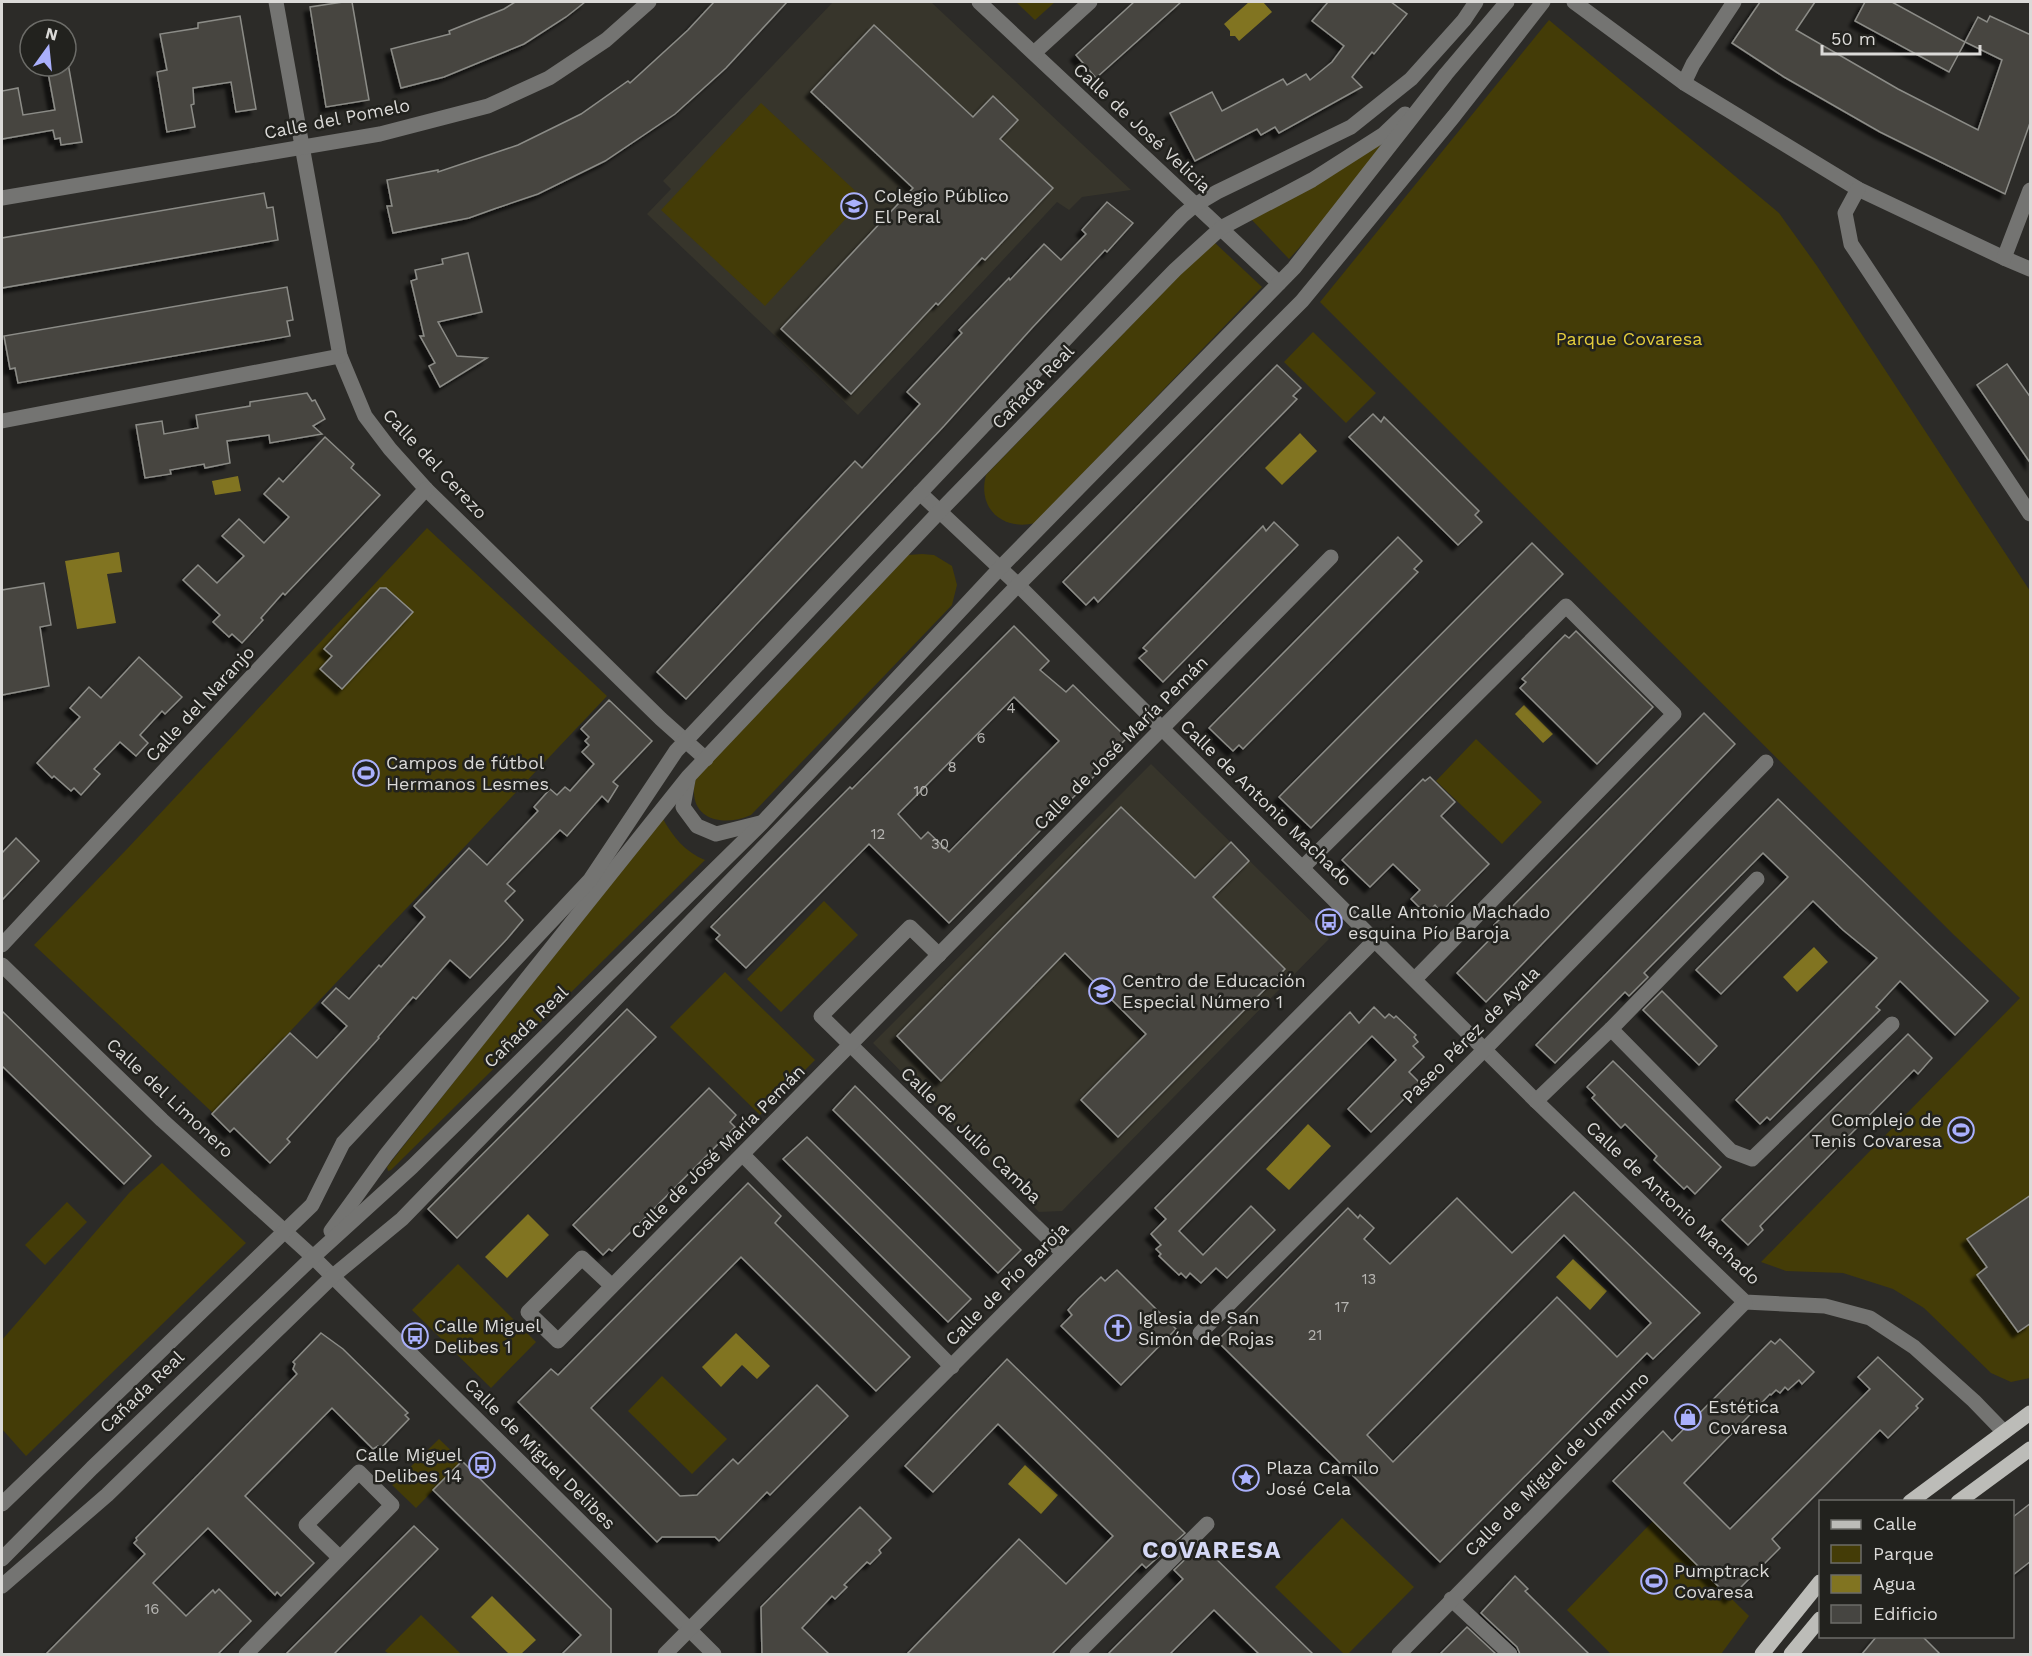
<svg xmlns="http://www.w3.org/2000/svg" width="2032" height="1656" font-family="'Work Sans',sans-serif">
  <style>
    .built { fill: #37352b }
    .green { fill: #443c07 }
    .water { fill: #817421 }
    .building { fill: #464541; stroke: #8c8c87; stroke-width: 1.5; fill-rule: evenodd; filter: url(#shadow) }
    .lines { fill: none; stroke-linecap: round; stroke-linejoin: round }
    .minor { stroke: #747472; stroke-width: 15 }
    .major { stroke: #bcbcb8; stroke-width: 15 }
    .labels { text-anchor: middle; stroke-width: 5; stroke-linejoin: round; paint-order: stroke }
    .number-label { font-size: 15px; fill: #b6b5b2 }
    .street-label { font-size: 18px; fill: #dbdad8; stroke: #22221e }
    .poi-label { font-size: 18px; fill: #dbdad8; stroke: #22221e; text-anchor: start }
    .park-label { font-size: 18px; fill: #e3cc3b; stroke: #22221e }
    .district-label { font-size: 24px; font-weight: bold; letter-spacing: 1.5px; fill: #d4d8f5; stroke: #22221e }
  </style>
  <defs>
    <filter id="shadow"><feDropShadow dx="-5.5" dy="5.5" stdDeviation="1.5" flood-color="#0009"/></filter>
  </defs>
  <rect width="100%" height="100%" fill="#2c2b28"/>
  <!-- built -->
  <g class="built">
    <polygon points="833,2 931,2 1131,190 1082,197 1069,210 1057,202 858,415 647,214 671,189 663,181"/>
    <polygon points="1151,764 1329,939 1062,1211 1039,1212 873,1043"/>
  </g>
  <!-- green -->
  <g class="green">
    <polygon points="1016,2 1055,2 1035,20"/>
    <polygon points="1549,20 1779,213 1817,266 2030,591 2030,1378 2011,1382 1991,1373 1924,1308 1893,1289 1843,1273 1786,1271 1761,1262 2020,998 1954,935 1320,302"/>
    <polygon points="761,103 864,199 765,306 661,210"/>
    <polygon points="1392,130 1329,215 1289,259 1251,219"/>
    <path d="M1213 241 1262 287 1035 523C1003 531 977 509 986 475Z"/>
    <polygon points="1313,332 1376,393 1346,423 1284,362"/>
    <polygon points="427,528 607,696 213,1113 34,945 127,849"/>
    <path d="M922 554 934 555 952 566 957 585 952 605 751 815C719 829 685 817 696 777L908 555Z"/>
    <polygon points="1476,739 1542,802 1502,844 1436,781"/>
    <path d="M662 817C672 836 685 852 705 860L391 1170 388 1171 387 1167Z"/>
    <polygon points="824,901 858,935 781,1012 747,979"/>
    <polygon points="725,972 815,1060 760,1115 670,1027"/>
    <polygon points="162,1163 246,1243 26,1456 2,1429 2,1340 130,1192"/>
    <polygon points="67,1202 87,1222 45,1265 25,1245"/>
    <polygon points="458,1264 536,1342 491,1388 412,1310"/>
    <polygon points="662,1376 727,1439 692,1474 628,1411"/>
    <polygon points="439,1439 462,1461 416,1508 392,1485"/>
    <polygon points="1342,1518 1414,1587 1348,1654 1344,1654 1275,1587"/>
    <polygon points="1653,1521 1749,1616 1721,1654 1611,1654 1567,1610"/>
    <polygon points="421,1615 461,1654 389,1654 385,1651"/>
  </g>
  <!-- water -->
  <g class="water">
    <polygon points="1249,2 1263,2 1272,12 1239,41 1235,36 1230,36 1230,31 1224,24"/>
    <polygon points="1300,433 1317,451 1282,485 1265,468"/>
    <polygon points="238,476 241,491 215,495 212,481"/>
    <polygon points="119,552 122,572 107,574 116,623 77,629 65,561"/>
    <polygon points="1524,705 1553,734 1543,743 1515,714"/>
    <polygon points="1814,947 1828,962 1797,992 1783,977"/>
    <polygon points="1308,1124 1331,1146 1289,1190 1266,1169"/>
    <polygon points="528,1214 549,1235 507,1278 485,1257"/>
    <polygon points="1573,1259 1607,1291 1590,1310 1556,1277"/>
    <polygon points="736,1333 770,1366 757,1379 742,1365 721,1387 702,1367"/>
    <polygon points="1025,1465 1058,1495 1041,1514 1008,1484"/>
    <polygon points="492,1596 536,1640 521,1654 509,1654 471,1617"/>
  </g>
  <!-- building -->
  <g class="building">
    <polygon points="343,2 352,2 369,100 326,107 310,7"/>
    <polygon points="515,2 585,2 566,17 524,44 444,77 401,88 391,49 450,34 449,31 504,9"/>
    <polygon points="714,2 787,2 726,68 675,114 605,161 538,194 494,209 469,218 393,233 387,206 392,206 387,180 438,170 438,172 518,145 581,114 628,81 630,83 688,30"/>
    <polygon points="1134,2 1181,2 1096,78 1076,55"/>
    <polygon points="1328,2 1391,2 1407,14 1374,54 1372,52 1352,77 1362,87 1279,133 1275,127 1261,135 1257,129 1195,161 1170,113 1212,92 1222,111 1283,79 1287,85 1306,74 1310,80 1332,62 1344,46 1312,21"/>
    <polygon points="1760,2 1815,2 1796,30 1898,89 1978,130 2002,60 1965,42 1978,17 1987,22 1990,16 2031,35 2031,120 2005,194 1880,132 1784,77 1732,43"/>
    <polygon points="1865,2 1892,2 1965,42 1949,72 1855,21"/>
    <polygon points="240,16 256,109 236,112 231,82 193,88 194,104 191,105 195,127 167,132 157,72 167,70 160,34 198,28 198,23"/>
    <polygon points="874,25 973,117 993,96 1018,120 1000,139 1053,188 985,260 982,258 938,305 936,303 851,394 781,329 913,188 811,92"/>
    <polygon points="66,63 68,63 82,142 61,145 60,138 55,139 53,130 2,139 2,91 18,88 23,115 55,110 47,67 66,66"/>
    <polygon points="264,193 267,208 273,207 278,240 2,288 2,238"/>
    <polygon points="1107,202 1133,223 1107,252 1105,250 1032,328 944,426 686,699 657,672 855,461 862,468 920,404 907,392 962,333 959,330 1009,278 1010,280 1044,244 1061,260 1086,234 1082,230"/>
    <polygon points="468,253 482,312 438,322 457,356 487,358 440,387 429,366 435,363 420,336 424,336 411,281 417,279 415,270 443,264 442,259"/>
    <polygon points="287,287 293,320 287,321 290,336 18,383 15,368 10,369 4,336"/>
    <polygon points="2007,364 2031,398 2031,464 1977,385"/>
    <polygon points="1277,365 1301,388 1293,396 1297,399 1098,602 1094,597 1086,605 1063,582"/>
    <polygon points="307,393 312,401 315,400 325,419 313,426 322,434 270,443 269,435 227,441 230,463 205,468 204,464 170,470 171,474 145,478 136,425 162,421 164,434 198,428 196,415 250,406 250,402"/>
    <polygon points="1373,414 1381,422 1384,417 1479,511 1475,515 1482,522 1458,545 1349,437"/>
    <polygon points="325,437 354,464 351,468 380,495 285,595 283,593 261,618 263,620 242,643 232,634 229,637 213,622 220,615 183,580 198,565 217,583 244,556 222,536 239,519 264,543 289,517 264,494 279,478 283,482"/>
    <polygon points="1274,522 1298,545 1163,682 1139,658 1147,651 1143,648 1263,526 1266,531"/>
    <polygon points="1398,537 1422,561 1414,569 1418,572 1243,749 1239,745 1233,751 1209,728"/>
    <polygon points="1532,543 1563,574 1311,828 1279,797"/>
    <polygon points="44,583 51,625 40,627 49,686 2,695 2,590"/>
    <polygon points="380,588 386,588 413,612 342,689 320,669 332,656 324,649"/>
    <path d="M1014 626 1049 661 1040 670 1066 692 1073 685 1127 738 1119 746 1122 748 949 923 869 844 746 968 716 939 720 935 711 927 850 787 852 789ZM1014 697 1059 741 949 852 928 832 921 839 898 814Z"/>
    <polygon points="1576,631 1653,707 1597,764 1520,688 1526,682 1522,679 1555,645 1565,635 1569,638"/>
    <polygon points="139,657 182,697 165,714 162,711 140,735 148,743 136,756 120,742 94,769 100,774 81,795 74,788 71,791 54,776 52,778 37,763 80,717 70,708 89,687 101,698"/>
    <polygon points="609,700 652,741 613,782 618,786 608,802 602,796 567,836 560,830 507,884 515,891 505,901 523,920 507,939 470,978 450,960 416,999 413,997 378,1037 379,1038 287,1139 290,1142 270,1163 234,1128 230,1132 212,1114 290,1033 317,1058 347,1026 322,1003 336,988 349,999 379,965 381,967 425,917 414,906 469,848 487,865 538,811 534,807 550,789 557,795 565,787 570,791 594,764 582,752 589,745 585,741 589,737 581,729"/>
    <polygon points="1704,713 1735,744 1486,1002 1457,973 1499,930 1494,925"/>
    <polygon points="1430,777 1455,802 1441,816 1489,864 1441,912 1435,905 1426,914 1411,899 1420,890 1393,864 1370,887 1342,860 1423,779 1425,781"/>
    <polygon points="1778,799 1988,1001 1955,1035 1900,981 1876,1007 1880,1010 1770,1120 1767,1117 1760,1124 1736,1100 1877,958 1843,930 1813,901 1721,994 1696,970 1788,877 1763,853 1644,973 1648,977 1629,996 1625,992 1555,1063 1536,1045"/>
    <polygon points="1121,807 1195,878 1231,842 1249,861 1213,897 1285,969 1118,1137 1081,1100 1146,1034 1065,953 941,1081 897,1036"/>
    <polygon points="16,838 39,861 2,900 2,853"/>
    <polygon points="1662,991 1717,1046 1699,1065 1643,1010"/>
    <polygon points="1374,1007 1385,1018 1389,1014 1394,1018 1396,1016 1416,1035 1414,1037 1418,1042 1413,1046 1424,1057 1409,1072 1420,1083 1371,1132 1348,1109 1396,1060 1372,1036 1179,1231 1203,1255 1251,1206 1275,1230 1227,1278 1216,1268 1201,1283 1190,1273 1186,1278 1181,1273 1179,1275 1159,1256 1161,1254 1156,1249 1161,1245 1151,1234 1166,1219 1155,1208 1350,1012 1359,1023"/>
    <polygon points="627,1009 656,1037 457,1238 428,1209"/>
    <polygon points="2,1011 151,1156 124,1184 2,1066"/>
    <polygon points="1908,1034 1932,1058 1918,1074 1914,1070 1760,1226 1763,1230 1748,1245 1722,1220"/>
    <polygon points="1613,1061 1721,1167 1695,1194 1687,1186 1684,1189 1654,1160 1657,1156 1625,1124 1621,1128 1592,1098 1595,1095 1587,1087"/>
    <polygon points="855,1086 1021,1250 998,1273 833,1110"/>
    <polygon points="709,1088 736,1115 730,1122 735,1127 612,1251 609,1249 603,1255 573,1225"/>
    <polygon points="807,1137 971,1299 948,1322 783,1159"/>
    <polygon points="748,1183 781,1216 775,1223 910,1357 876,1391 741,1257 591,1408 680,1496 697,1495 733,1459 738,1464 817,1385 848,1416 770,1495 767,1492 719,1541 715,1537 662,1537 657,1542 518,1402 551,1369 558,1375"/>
    <path d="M1574 1192 1700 1313 1653 1359 1647 1353 1440 1562 1217 1341 1348 1208 1358 1218 1360 1215 1374 1228 1364 1239 1390 1264 1457 1198 1512 1253ZM1564 1235 1651 1323 1617 1357 1557 1297 1393 1462 1367 1435Z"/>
    <polygon points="2031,1195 2031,1323 2018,1332 1977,1275 1987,1267 1967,1239"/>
    <polygon points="1117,1270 1176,1329 1121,1385 1061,1326 1072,1315 1068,1310 1078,1299 1101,1277 1105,1281"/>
    <polygon points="321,1333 343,1349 408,1413 405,1415 409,1419 380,1449 378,1446 373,1449 332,1408 245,1496 314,1563 281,1596 277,1592 275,1595 208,1528 153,1583 186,1616 213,1590 215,1593 219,1589 251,1621 218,1654 46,1654 145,1554 134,1543 137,1540 136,1538 297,1374 293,1369 295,1364 293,1362"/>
    <polygon points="1780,1339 1814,1372 1802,1384 1799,1380 1788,1390 1785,1387 1780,1393 1776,1390 1771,1395 1770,1394 1684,1483 1730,1529 1870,1389 1858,1377 1878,1357 1923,1399 1916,1406 1918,1408 1888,1438 1880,1430 1772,1539 1780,1548 1730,1598 1613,1481 1663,1431 1672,1441 1771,1341 1775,1344"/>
    <polygon points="1007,1359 1185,1533 1146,1568 1142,1564 1052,1654 907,1654 1019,1539 1066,1584 1113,1536 998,1424 933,1492 905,1466"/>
    <polygon points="462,1461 611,1609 611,1654 562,1654 581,1635 433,1490"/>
    <polygon points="2031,1503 2031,1561 2013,1575 2013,1517"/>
    <polygon points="860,1507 891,1538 879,1550 881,1553 870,1564 867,1562 844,1585 847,1587 835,1599 832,1596 802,1628 829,1654 762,1654 761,1607"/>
    <polygon points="414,1526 438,1549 334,1654 286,1654"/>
    <polygon points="1199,1546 1204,1551 1206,1549 1313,1654 1259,1654 1214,1610 1170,1654 1108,1654 1183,1579 1174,1570"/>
    <polygon points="1515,1576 1528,1589 1525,1591 1589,1654 1520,1654 1517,1647 1481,1613"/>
    <polygon points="1467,1627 1496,1654 1440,1654"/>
    <polygon points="1877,1636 1922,1636 1940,1654 1862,1654"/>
  </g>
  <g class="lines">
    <!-- minor -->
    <g class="minor">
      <polyline points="276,2 340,356 365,416 390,449 426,489 661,719 706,759"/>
      <polyline points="979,2 1279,283"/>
      <polyline points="1574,2 1684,83 1858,189 2004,258 2030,269"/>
      <polyline points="1034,53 1090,2"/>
      <polyline points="1684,83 1693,64 1734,2"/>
      <polyline points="1858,189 1845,213 1851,244 2030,514"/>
      <polyline points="2,198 380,134 488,106 549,78 606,40 649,2"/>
      <polyline points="2004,258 2030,190"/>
      <polyline points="2,421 340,356"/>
      <polyline points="920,493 1018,585 1536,1101 1745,1302 1825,1306 1870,1318 1914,1347 1974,1401 2004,1432"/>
      <polyline points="688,780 683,807 697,826 716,834 760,823"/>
      <polyline points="1303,867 1566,606 1674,714 1415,979"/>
      <polyline points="2,945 426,489"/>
      <polyline points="939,955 910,927 821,1016 1063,1253"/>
      <polyline points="2,965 162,1120 313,1257 714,1654"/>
      <polyline points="1611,1029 1731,1151 1752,1159 1892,1024"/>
      <polyline points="1536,1101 1611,1029 1757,879"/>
      <polyline points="743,1155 952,1367"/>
      <polyline points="331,1231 386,1155 688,777 940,511 1175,270 1221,228 1312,180 1384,134 1405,114"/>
      <polyline points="612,1286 582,1258 528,1312 558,1341 1331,557"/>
      <polyline points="1200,1333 1485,1049 1766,762"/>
      <polyline points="2,1504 312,1205 343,1143 590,880 676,751 1182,216 1195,205 1217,192 1351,127 1411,79 1464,20 1476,2"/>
      <polyline points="2,1559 92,1468 313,1257 412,1167 762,823 1000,568 1294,268 1446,74 1507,2"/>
      <polyline points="2,1586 107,1495 333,1276 402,1219 1018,585 1302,301 1454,116 1543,2"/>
      <polyline points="1451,1599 1510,1654"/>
      <polyline points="246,1654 392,1505 359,1472 306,1525 340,1558"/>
      <polyline points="665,1654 1376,939"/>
      <polyline points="1077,1654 1207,1524"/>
      <polyline points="1399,1654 1745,1302"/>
    </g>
    <!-- major -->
    <g class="major">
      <polyline points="1910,1502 2030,1413"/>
      <polyline points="1958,1502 2030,1449"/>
      <polyline points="1762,1654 1820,1582"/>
      <polyline points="1791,1654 1820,1619"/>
    </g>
  </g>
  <!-- icons -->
  <defs>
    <g id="school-ring" transform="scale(1.35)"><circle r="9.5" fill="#22221e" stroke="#aab0fc" stroke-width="1.5"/><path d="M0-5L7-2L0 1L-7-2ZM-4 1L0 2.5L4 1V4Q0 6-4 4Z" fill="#aab0fc"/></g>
    <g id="stadium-ring" transform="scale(1.35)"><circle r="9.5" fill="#22221e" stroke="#aab0fc" stroke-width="1.5"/><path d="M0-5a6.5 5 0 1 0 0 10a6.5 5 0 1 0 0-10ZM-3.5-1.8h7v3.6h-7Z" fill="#aab0fc"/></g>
    <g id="bus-ring" transform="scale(1.35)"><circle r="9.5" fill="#22221e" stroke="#aab0fc" stroke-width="1.5"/><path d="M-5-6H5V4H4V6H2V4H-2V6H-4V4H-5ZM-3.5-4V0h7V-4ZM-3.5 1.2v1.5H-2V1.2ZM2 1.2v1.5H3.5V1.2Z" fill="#aab0fc"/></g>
    <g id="church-ring" transform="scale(1.35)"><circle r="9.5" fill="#22221e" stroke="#aab0fc" stroke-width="1.5"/><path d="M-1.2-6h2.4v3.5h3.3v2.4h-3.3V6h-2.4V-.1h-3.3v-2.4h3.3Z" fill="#aab0fc"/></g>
    <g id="shop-ring" transform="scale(1.35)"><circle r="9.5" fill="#22221e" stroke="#aab0fc" stroke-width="1.5"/><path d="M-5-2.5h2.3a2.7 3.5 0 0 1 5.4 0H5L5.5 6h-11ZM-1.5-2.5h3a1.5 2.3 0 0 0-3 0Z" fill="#aab0fc"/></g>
    <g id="sight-ring" transform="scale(1.35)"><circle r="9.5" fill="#22221e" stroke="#aab0fc" stroke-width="1.5"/><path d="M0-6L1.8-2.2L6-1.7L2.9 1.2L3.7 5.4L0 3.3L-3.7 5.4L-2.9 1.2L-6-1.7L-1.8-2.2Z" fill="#aab0fc"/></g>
  </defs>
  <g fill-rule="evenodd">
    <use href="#school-ring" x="854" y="206"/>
    <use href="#stadium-ring" x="366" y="773"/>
    <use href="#bus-ring" x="1329" y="922"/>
    <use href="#school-ring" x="1102" y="991"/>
    <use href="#stadium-ring" x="1961" y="1130"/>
    <use href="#church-ring" x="1118" y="1328"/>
    <use href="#bus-ring" x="415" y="1336"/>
    <use href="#shop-ring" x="1688" y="1417"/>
    <use href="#bus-ring" x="482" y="1465"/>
    <use href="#sight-ring" x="1246" y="1478"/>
    <use href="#stadium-ring" x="1654" y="1581"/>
  </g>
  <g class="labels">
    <!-- number labels -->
    <g class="number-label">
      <text x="1011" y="713">4</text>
      <text x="981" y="743">6</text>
      <text x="952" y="772">8</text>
      <text x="921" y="796">10</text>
      <text x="878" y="839">12</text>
      <text x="940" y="849">30</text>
      <text x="1369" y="1284">13</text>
      <text x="1342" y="1312">17</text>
      <text x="1315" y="1340">21</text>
      <text x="152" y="1614">16</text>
    </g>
    <!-- street labels -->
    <g class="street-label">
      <text transform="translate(337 119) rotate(-11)" y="6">Calle del Pomelo</text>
      <text transform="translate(1142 128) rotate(43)" y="6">Calle de José Velicia</text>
      <text transform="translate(1033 387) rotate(-46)" y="6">Cañada Real</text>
      <text transform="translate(435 464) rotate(47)" y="6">Calle del Cerezo</text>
      <text transform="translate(200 704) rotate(-47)" y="6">Calle del Naranjo</text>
      <text transform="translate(1121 743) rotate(-45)" y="6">Calle de José María Pemán</text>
      <text transform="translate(1266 803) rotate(44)" y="6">Calle de Antonio Machado</text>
      <text transform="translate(526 1027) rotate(-44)" y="6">Cañada Real</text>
      <text transform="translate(1471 1035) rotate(-45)" y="6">Paseo Pérez de Ayala</text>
      <text transform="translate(170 1098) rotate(43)" y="6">Calle del Limonero</text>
      <text transform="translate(971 1135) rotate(44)" y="6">Calle de Julio Camba</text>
      <text transform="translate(718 1152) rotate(-45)" y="6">Calle de José María Pemán</text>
      <text transform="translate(1673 1203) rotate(43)" y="6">Calle de Antonio Machado</text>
      <text transform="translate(1007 1284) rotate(-45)" y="6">Calle de Pío Baroja</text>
      <text transform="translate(142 1392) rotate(-44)" y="6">Cañada Real</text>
      <text transform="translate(540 1454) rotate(45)" y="6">Calle de Miguel Delibes</text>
      <text transform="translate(1557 1464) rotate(-45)" y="6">Calle de Miguel de Unamuno</text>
    </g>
    <!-- poi labels -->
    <g class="poi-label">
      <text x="874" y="202">Colegio Público<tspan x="874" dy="21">El Peral</tspan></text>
      <text x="386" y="769">Campos de fútbol<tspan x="386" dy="21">Hermanos Lesmes</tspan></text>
      <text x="1348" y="918">Calle Antonio Machado<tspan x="1348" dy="21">esquina Pío Baroja</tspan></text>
      <text x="1122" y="987">Centro de Educación<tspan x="1122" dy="21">Especial Número 1</tspan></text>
      <text x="1942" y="1126" text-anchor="end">Complejo de<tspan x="1942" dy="21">Tenis Covaresa</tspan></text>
      <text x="1138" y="1324">Iglesia de San<tspan x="1138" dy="21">Simón de Rojas</tspan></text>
      <text x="434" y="1332">Calle Miguel<tspan x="434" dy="21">Delibes 1</tspan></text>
      <text x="1708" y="1413">Estética<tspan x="1708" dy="21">Covaresa</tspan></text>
      <text x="462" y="1461" text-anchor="end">Calle Miguel<tspan x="462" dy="21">Delibes 14</tspan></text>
      <text x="1266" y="1474">Plaza Camilo<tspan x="1266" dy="21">José Cela</tspan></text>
      <text x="1674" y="1577">Pumptrack<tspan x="1674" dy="21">Covaresa</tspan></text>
    </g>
    <!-- park labels -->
    <g class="park-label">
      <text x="1629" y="345">Parque Covaresa</text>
    </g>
    <!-- district labels -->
    <g class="district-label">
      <text x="1212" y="1558">COVARESA</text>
    </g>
  </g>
  <!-- border -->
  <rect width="2032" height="1656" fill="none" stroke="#dbdad8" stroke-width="6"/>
  <!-- legend -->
  <rect x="1819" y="1500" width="195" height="138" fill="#22221e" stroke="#6c6c68" stroke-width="1.5"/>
  <rect x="1831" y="1520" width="30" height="9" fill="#bcbcb8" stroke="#6c6c68" stroke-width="1.5"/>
  <text x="1873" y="1530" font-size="18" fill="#dbdad8">Calle</text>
  <rect x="1831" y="1545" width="30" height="18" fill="#443c07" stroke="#6c6c68" stroke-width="1.5"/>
  <text x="1873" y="1560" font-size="18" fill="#dbdad8">Parque</text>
  <rect x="1831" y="1575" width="30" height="18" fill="#817421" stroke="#6c6c68" stroke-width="1.5"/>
  <text x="1873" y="1590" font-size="18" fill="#dbdad8">Agua</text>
  <rect x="1831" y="1605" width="30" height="18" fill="#464541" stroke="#6c6c68" stroke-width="1.5"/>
  <text x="1873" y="1620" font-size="18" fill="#dbdad8">Edificio</text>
  <!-- north arrow -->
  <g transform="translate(48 48) rotate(15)"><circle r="28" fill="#22221e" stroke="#6c6c68" stroke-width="1.5"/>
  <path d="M0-4.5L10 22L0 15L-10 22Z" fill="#aab0fc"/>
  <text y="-9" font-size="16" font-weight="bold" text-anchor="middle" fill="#dbdad8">N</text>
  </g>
  <!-- scale -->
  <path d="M1822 45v9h158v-9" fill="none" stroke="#dbdad8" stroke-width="3"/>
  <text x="1831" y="45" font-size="18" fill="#dbdad8" stroke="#22221e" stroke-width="4.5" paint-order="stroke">50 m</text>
</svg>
